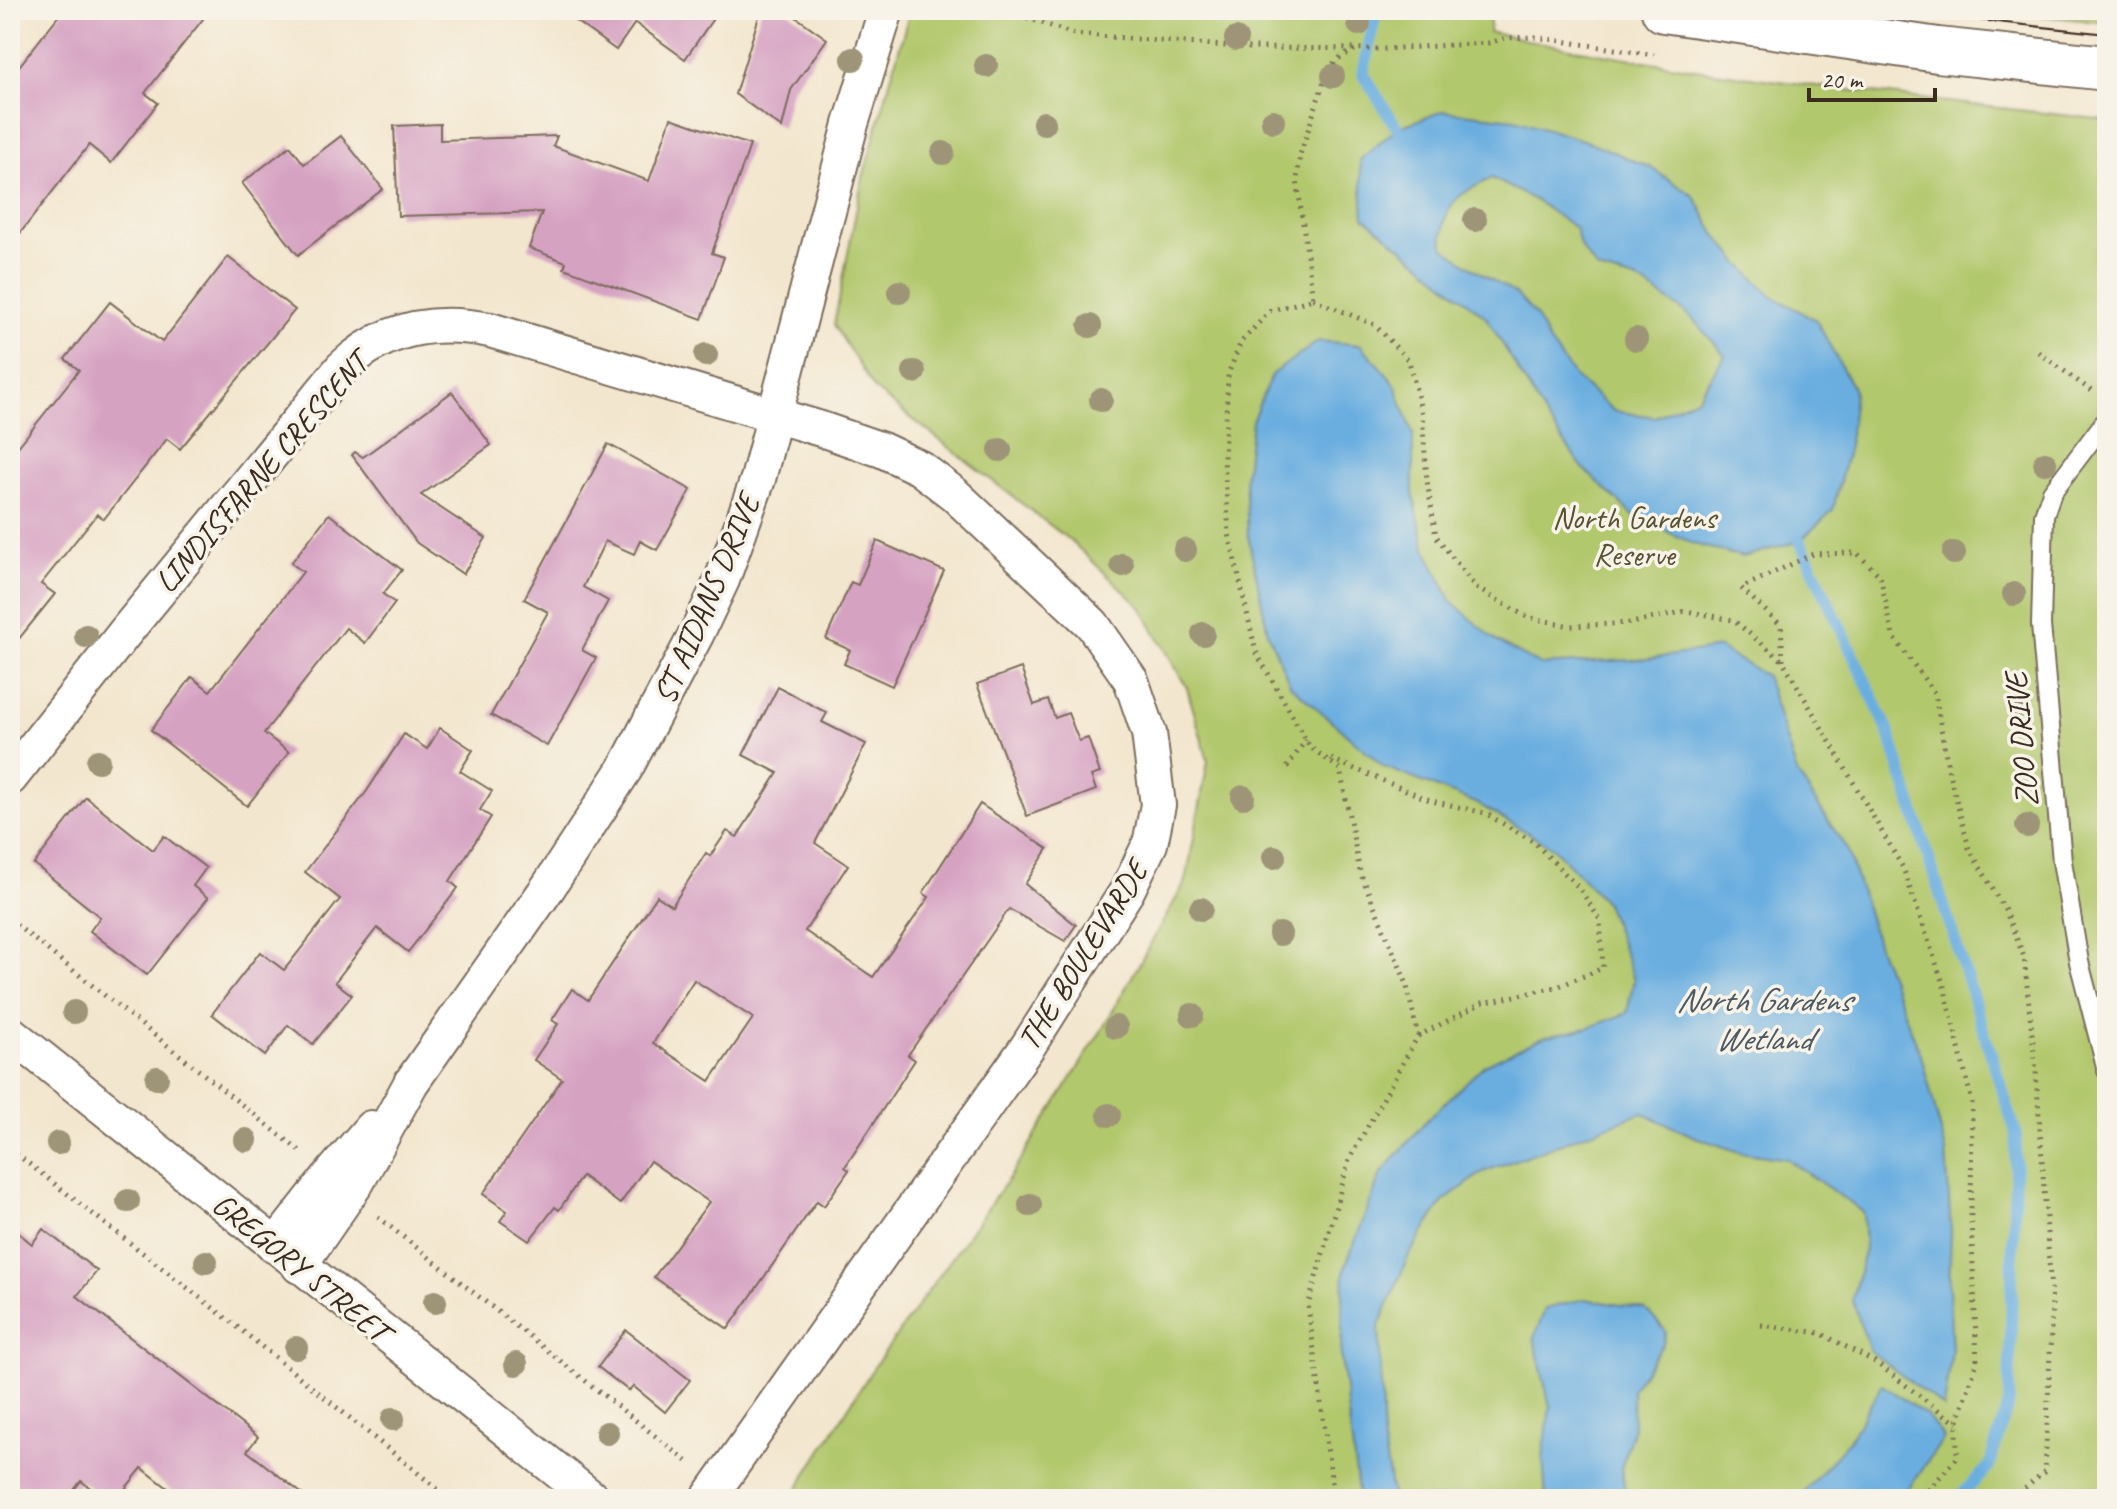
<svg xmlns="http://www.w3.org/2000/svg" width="2117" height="1509" font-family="Caveat,sans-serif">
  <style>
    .green { fill: #b2c86d; stroke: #767946; stroke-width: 2 }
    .water { fill: #6baee0; stroke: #536c7f; stroke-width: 2; fill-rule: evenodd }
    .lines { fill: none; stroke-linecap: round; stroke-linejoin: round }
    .stream { stroke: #6baee0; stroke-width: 12 }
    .building { fill: #d6a2c2; fill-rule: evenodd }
    .service-casing { stroke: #7b6c5c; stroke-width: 22 }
    .minor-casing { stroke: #7b6c5c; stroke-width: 38 }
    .tertiary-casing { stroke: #7b6c5c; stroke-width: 48 }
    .path { stroke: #7b6c5c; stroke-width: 5; stroke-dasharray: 2 6; stroke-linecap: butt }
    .service { stroke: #fff; stroke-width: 18 }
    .minor { stroke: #fff; stroke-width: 34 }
    .tertiary { stroke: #fff; stroke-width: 44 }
    .tram { stroke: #3b2a1e; stroke-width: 2 }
    .tree { fill: #9e9578 }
    .labels { text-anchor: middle; stroke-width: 7; stroke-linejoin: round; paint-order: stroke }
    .street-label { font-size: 32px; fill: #3b2a1e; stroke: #f7f3e8 }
    .park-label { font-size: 32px; fill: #595232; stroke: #f7f3e8 }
    .water-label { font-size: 34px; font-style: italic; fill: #4c5862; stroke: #f7f3e8 }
  </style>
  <rect width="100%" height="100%" fill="#f7f3e8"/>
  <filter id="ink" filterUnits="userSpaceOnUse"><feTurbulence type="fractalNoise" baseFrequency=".0125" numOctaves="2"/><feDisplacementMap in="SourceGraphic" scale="16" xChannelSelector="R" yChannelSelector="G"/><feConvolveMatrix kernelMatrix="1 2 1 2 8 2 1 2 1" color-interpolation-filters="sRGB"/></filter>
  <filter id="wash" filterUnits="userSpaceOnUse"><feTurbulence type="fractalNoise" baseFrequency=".006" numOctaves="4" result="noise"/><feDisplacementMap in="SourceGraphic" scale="32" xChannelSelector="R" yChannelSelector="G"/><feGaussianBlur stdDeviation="1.8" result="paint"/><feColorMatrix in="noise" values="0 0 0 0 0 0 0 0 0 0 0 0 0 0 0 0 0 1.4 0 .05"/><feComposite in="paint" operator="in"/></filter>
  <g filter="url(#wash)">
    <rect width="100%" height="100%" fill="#f3e6ce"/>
    <!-- green -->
    <g class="green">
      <path d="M910 10H1437L1490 19 1489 32C1693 75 1901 97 2107 120V1499H791L872 1370 1011 1175 1103 1028 1186 881 1208 761 1187 688 1141 607 1073 543 875 390 834 325 862 181Z"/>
      <polygon points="1990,10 2107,10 2107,23"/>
    </g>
    <!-- water -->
    <g class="water">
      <path d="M1443 111 1515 119 1592 143 1651 168 1694 196 1715 234 1741 265 1772 296 1816 320 1854 390 1849 445 1833 510 1800 541 1743 557 1694 544 1635 517 1583 468 1547 419 1487 318 1364 217 1360 160 1397 128ZM1492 178 1535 200 1575 228 1581 248 1598 270 1639 281 1688 314 1725 355 1698 397 1655 417 1614 411 1575 377 1550 343 1535 315 1516 294 1477 271 1443 247C1440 205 1456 195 1492 178Z"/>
      <polygon points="1319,341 1361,345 1395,384 1413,434 1413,493 1425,548 1452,602 1496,641 1540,665 1648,659 1719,648 1766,676 1797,773 1848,851 1879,949 1921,1055 1946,1151 1951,1232 1949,1288 1952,1350 1944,1408 1870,1351 1852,1300 1865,1248 1863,1212 1787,1159 1739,1152 1693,1136 1642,1113 1483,1172 1443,1202 1409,1255 1379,1326 1383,1442 1393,1499 1359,1499 1341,1358 1344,1270 1381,1174 1424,1123 1484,1065 1544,1037 1588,1028 1627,1013 1634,979 1606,903 1554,848 1476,803 1384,767 1290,685 1268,633 1248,536 1245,478 1252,421 1272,374"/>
      <polygon points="1584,1299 1645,1309 1666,1331 1663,1344 1632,1389 1633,1430 1621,1469 1627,1499 1546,1499 1543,1458 1550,1407 1534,1338 1545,1309"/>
      <polygon points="1882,1385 1926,1415 1944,1438 1905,1494 1901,1499 1798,1499 1849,1440"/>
    </g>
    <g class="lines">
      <!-- stream -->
      <g class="stream">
        <polyline points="1375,17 1363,74 1397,128"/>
        <polyline points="1800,541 1888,730 2016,1133 2009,1401 1989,1467 1957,1499"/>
      </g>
    </g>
    <g id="blocks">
      <!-- building -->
      <g class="building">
        <polygon points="63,10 210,10 145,93 158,103 111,163 89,145 10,246 10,78"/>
        <polygon points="560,10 719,10 685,59 635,23 616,50"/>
        <polygon points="761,10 786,10 827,39 791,90 782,128 735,94"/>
        <polygon points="671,118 750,145 712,253 724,257 702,319 564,268 566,262 529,248 542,212 398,216 394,126 440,124 440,140 557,136 553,146 649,181"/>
        <polygon points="341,136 383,189 298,255 242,183 290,146 304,164"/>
        <polygon points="228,257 295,310 180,449 167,439 104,519 97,514 41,584 55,594 10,650 10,457 79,370 65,359 110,302 162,342"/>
        <polygon points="452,392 491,445 421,495 486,538 463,574 417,543 352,455 355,452 363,457"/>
        <polygon points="608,444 691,490 657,550 640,541 634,554 605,541 583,587 608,601 582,650 596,658 547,746 491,715 548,612 524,599"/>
        <polygon points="329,514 402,570 383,594 395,603 365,643 346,628 264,733 289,752 247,806 151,730 192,677 210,691 303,572 291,563"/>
        <polygon points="877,541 944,571 892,686 844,664 850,650 826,639 851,582 858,585"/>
        <polygon points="1021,668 1034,705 1048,700 1055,718 1068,713 1079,741 1088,738 1100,773 1091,776 1096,790 1027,816 977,684"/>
        <path d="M778 687 827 713 822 722 866 744 815 843 848 865 805 931 873 977 929 897 923 893 980 804 1048 849 1025 884 1076 925 1065 941 1009 909 908 1055 915 1060 845 1167 849 1170 824 1206 817 1201 728 1329 654 1277 709 1202 650 1161 620 1204 582 1176 559 1210 555 1207 529 1241 500 1221 507 1211 483 1194 562 1079 534 1060 558 1024 552 1020 572 989 588 1000 657 896 672 906 706 853 710 856 727 831 737 837 778 773 743 755ZM694 980 753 1018 710 1081 653 1043Z"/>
        <polygon points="440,728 473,750 460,771 492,791 480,810 491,817 450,881 458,888 408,952 377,928 335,982 352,995 313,1044 288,1025 265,1056 212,1014 260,952 284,970 340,899 305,872 367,791 404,734 427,749"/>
        <polygon points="86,797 153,850 164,836 206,868 193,886 208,898 147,975 90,931 100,917 34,864"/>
        <polygon points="10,1226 32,1244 43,1229 97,1271 77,1296 258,1437 247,1451 309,1499 182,1499 142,1468 117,1499 105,1499 81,1481 67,1499 10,1499"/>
        <polygon points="626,1330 690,1380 665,1412 633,1386 629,1391 598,1367"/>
      </g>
    </g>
  </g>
  <g filter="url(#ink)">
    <use href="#blocks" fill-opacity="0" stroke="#7b6c5c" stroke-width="2"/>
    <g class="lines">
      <!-- service casing -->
      <g class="service-casing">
        <polyline id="service" points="2107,419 2052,492 2044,515 2041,625 2062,861 2079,962 2107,1070"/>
      </g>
      <!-- minor casing -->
      <g class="minor-casing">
        <g id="minor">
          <path d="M10 778 127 630 342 368C384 327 434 319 490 330L821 429 882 450 920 468 954 494 1092 624 1131 680 1149 733 1158 805 1150 844 1127 891 1028 1046 708 1499"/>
          <polyline points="10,1033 593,1499"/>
          <polyline points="275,1246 329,1177 371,1128"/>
          <polyline points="299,1266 357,1182 411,1083 549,886 625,769 697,633 722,580 758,479 851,124 886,10"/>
        </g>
      </g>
      <!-- tertiary casing -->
      <g class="tertiary-casing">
        <polyline id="tertiary" points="1664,10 1938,50 2107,68"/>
      </g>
      <!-- path -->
      <g class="path">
        <polyline points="1004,10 1074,34 1250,48 1384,49 1488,43 1507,38 1535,37 1654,55"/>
        <polyline points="1313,299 1375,325 1409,361 1422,414 1427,481 1436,536 1476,588 1527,617 1570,626 1632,623 1686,611 1733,620 1783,661 1903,868 1944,986 1972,1102 1971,1218 1977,1362 1957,1424 1957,1458 1920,1499"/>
        <polyline points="2038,352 2093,392"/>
        <polyline points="1783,661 1781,625 1741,588 1813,554 1857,553 1880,576 1893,636 1935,694 1949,773 1969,848 2006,912 2024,957 2036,1071 2052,1306 2045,1471 2013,1499"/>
        <polyline points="1331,759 1432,801 1485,813 1534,842 1580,889 1600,920 1603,968 1557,987 1482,1003 1418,1036"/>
        <polyline points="1287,767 1306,740"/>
        <polyline points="10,920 300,1151"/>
        <polyline points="10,1149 240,1329 450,1499"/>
        <polyline points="378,1217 687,1461"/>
        <polyline points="1761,1325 1820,1333 1875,1362 1957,1424"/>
        <polyline points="1334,1499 1308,1306 1349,1160 1418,1036 1406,982 1360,872 1340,769 1310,747 1256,652 1229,534 1224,459 1228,374 1241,342 1270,311 1313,299 1297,180 1300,155 1326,75 1336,60 1356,49"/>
      </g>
      <!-- service -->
      <use href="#service" class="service"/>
      <!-- minor -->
      <use href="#minor" class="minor"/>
      <!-- tertiary -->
      <use href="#tertiary" class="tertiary"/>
      <!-- tram -->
      <polyline class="tram" points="1886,10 2107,34"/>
    </g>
    <!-- trees -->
    <g class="tree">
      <circle cx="1359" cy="24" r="12"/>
      <circle cx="1236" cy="39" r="12"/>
      <circle cx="853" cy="59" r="12"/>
      <circle cx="986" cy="66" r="12"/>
      <circle cx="1333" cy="76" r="12"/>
      <circle cx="1273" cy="121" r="12"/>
      <circle cx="1044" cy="123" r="12"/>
      <circle cx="943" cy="153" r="12"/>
      <circle cx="1475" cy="220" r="12"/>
      <circle cx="899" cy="292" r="12"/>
      <circle cx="1090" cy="326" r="12"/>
      <circle cx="1636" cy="339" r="12"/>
      <circle cx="706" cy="355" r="12"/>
      <circle cx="914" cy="372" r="12"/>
      <circle cx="1101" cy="400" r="12"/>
      <circle cx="1000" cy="450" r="12"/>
      <circle cx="2045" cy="463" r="12"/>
      <circle cx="1185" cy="550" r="12"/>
      <circle cx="1954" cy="553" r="12"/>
      <circle cx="1122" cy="565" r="12"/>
      <circle cx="2014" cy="594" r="12"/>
      <circle cx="1203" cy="634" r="12"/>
      <circle cx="86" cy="636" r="12"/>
      <circle cx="2019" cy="705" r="12"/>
      <circle cx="98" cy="761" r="12"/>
      <circle cx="1243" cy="797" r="12"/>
      <circle cx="2027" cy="826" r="12"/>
      <circle cx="1274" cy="857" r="12"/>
      <circle cx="1201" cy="909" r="12"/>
      <circle cx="1280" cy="934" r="12"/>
      <circle cx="74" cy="1012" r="12"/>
      <circle cx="1192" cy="1015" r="12"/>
      <circle cx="1116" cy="1027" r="12"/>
      <circle cx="157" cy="1078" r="12"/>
      <circle cx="1109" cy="1115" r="12"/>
      <circle cx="246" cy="1140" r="12"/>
      <circle cx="58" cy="1143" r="12"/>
      <circle cx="128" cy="1201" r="12"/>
      <circle cx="1030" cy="1205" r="12"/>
      <circle cx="206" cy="1262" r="12"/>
      <circle cx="435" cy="1302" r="12"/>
      <circle cx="296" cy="1348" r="12"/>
      <circle cx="516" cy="1364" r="12"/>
      <circle cx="393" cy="1419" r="12"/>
      <circle cx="607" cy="1433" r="12"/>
    </g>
  </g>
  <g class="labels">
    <!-- street labels -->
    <g class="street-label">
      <text transform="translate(261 472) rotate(-49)" y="11">LINDISFARNE CRESCENT</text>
      <text transform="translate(706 599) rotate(-67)" y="11">ST AIDANS DRIVE</text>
      <text transform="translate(2021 740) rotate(-95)" y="11">ZOO DRIVE</text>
      <text transform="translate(1082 955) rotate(-58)" y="11">THE BOULEVARDE</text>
      <text transform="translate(301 1267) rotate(39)" y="11">GREGORY STREET</text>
    </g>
    <!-- park labels -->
    <g class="park-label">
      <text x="1634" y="528">North Gardens<tspan x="1634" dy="37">Reserve</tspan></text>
    </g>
    <!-- water labels -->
    <g class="water-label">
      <text x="1763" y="1011">North Gardens<tspan x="1763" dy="39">Wetland</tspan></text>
    </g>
  </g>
  <!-- margin -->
  <rect width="2117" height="1509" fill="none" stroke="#f7f3e8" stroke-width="40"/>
  <!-- scale -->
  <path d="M1809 88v12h126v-12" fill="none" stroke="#3b2a1e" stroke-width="4"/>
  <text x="1821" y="88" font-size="24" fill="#3b2a1e" stroke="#f7f3e8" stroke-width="6" paint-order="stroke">20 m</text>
</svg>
